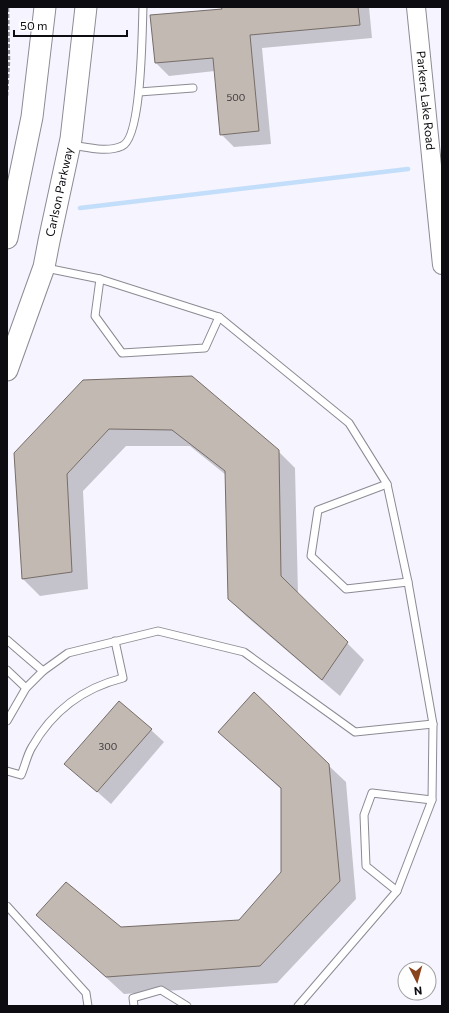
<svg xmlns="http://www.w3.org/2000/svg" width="449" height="1013" font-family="Commissioner,sans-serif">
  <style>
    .shadow { fill: #0003 }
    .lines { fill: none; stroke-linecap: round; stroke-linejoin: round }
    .stream { stroke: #c2defa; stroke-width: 4.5 }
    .building { fill: #c2b9b3; stroke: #766d68 }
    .service-casing { stroke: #8c8a93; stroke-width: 9 }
    .tertiary-casing { stroke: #8c8a93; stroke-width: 20 }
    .secondary-casing { stroke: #8c8a93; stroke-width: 23 }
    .path { stroke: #8b8990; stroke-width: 2.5; stroke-dasharray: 4 2; stroke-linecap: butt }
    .service { stroke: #fff; stroke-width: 7 }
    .tertiary { stroke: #fff; stroke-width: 18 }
    .secondary { stroke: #fff; stroke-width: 21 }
    .labels { text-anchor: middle; stroke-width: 4; stroke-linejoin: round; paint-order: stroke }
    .number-label { font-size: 10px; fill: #3a3739 }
    .street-label { font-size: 12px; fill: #0d0c10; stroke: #fff }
  </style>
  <rect width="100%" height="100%" fill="#f6f4fe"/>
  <!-- shadow -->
  <g class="shadow">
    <polygon points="222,7 369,7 372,38 262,48 271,144 234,147 221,134 215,71 169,76 156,63 223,9"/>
    <polygon points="83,381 278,451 295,468 298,594 364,660 340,696 246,616 229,599 226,475 190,446 126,446 83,491 88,589 40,596 23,579 15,454"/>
    <polygon points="151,730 164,742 111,804 66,764"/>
    <polygon points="219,732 328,765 346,782 356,899 277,983 124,994 38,915 121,928 240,921 282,872 282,790"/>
  </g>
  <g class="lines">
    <!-- stream -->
    <polyline class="stream" points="80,208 408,169"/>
  </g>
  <!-- building -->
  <g class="building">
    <polygon points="221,7 358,7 360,25 250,35 259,131 220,135 213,58 155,63 150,15 222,9"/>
    <polygon points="192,376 279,450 281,576 348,642 322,680 228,599 225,471 172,430 109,429 67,474 72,572 22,579 14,453 83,380"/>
    <polygon points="254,692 329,764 340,881 260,966 106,977 36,915 66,882 121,927 239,920 281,872 281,788 218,732"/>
    <polygon points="119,701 152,729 97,792 64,764"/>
  </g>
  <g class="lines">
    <!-- service casing -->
    <g class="service-casing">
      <g id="service">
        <polyline points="139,92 193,88"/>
        <path d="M71 145C86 147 107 153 122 146 142 138 142 30 143 7"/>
        <polyline points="46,268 100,279 219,317 349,423 387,484 408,582 433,724 432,800 397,891 298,1006"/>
        <polyline points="100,279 95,316 122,353 205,348 219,317"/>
        <polyline points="387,484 318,510 311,556 346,589 408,582"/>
        <polyline points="7,640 43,671"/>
        <polyline points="7,670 26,688"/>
        <polyline points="7,721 26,688 43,671 68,653 158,631 244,652 355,732 433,724"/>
        <path d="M7 771 21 775C25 766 27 755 32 747 53 710 83 688 123 678L115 641"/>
        <polyline points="397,891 366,866 364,815 372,793 432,800"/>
        <polyline points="7,906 86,993 88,1006"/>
        <polyline points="134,1006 133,998 161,990 187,1006"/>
      </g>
    </g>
    <!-- tertiary casing -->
    <g class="tertiary-casing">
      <g id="tertiary">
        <path id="s1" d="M416 7 442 265"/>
      </g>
    </g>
    <!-- secondary casing -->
    <g class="secondary-casing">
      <g id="secondary">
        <polyline points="7,238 32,117 45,7"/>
        <path id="s2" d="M7 370 44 267 49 241 71 139 86 7"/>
      </g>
    </g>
    <!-- path -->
    <polyline class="path" points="7,96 9,61 8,7"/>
    <!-- service -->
    <use href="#service" class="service"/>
    <!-- tertiary -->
    <use href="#tertiary" class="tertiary"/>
    <!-- secondary -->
    <use href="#secondary" class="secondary"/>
  </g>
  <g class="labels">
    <!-- number labels -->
    <g class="number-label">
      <text x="236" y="101">500</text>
      <text x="108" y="750">300</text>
    </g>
    <!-- street labels -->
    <g class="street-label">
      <text dy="4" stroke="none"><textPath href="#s1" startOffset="94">Parkers Lake Road</textPath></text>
      <text dy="4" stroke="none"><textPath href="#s2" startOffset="186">Carlson Parkway</textPath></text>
    </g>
  </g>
  <!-- border -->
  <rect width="449" height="1013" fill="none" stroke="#0d0c10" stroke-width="16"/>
  <!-- north arrow -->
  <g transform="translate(417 981) rotate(174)"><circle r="19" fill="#ffffff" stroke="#9e9e9f"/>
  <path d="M0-3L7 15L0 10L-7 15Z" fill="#89431d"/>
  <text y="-6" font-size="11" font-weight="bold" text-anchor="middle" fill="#0d0c10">N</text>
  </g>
  <!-- scale -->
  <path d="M14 30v6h113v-6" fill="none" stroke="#0d0c10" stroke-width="2"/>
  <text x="20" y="30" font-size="12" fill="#0d0c10" stroke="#ffffff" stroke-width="3" paint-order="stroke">50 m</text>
</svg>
